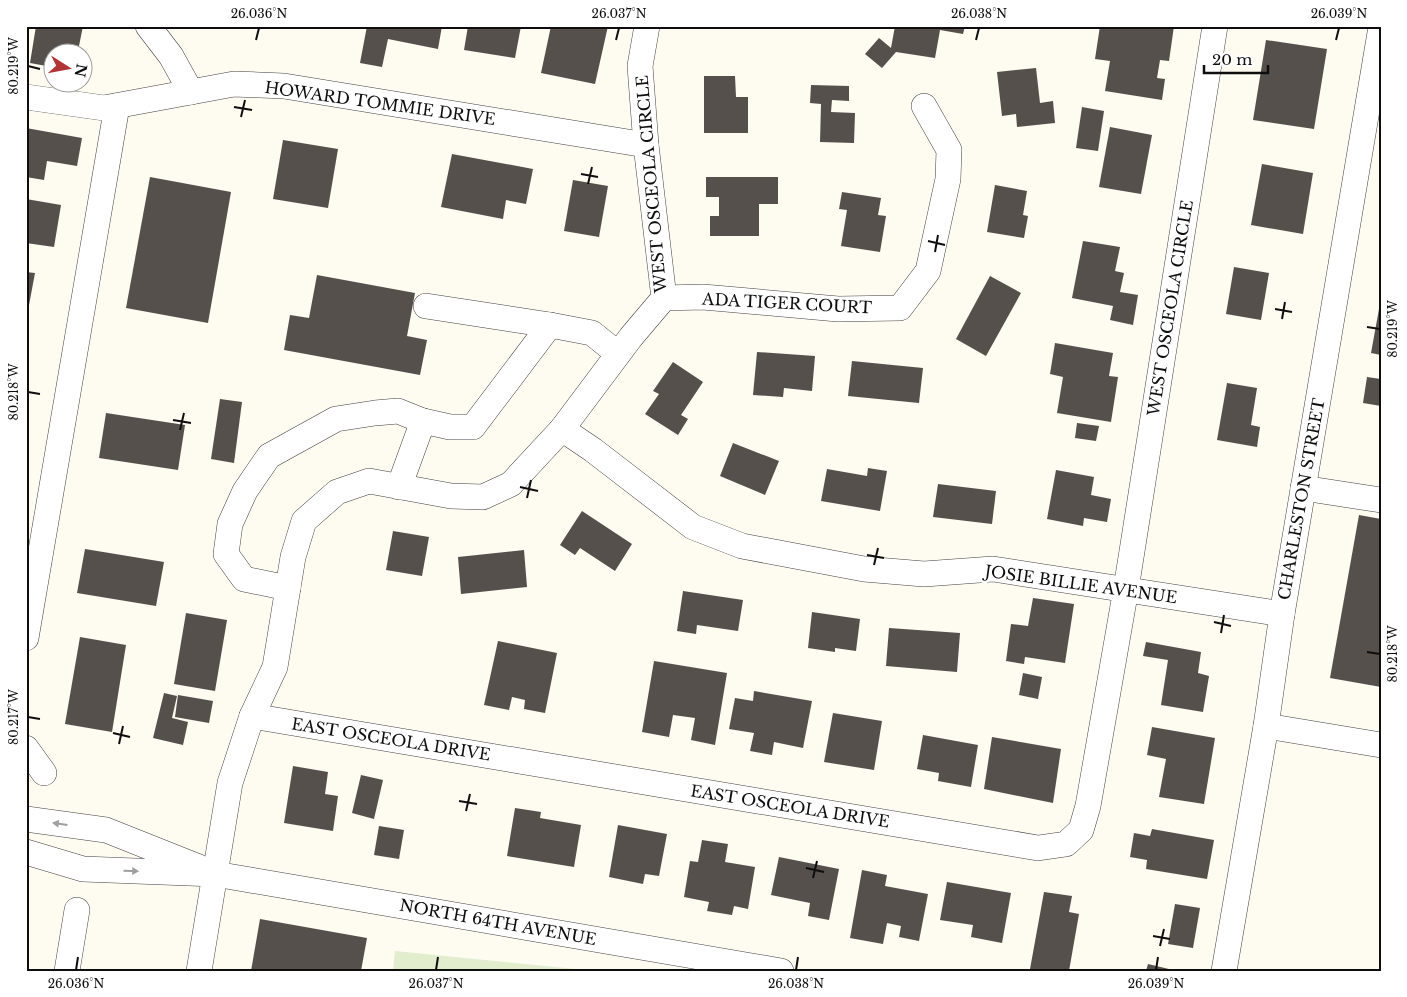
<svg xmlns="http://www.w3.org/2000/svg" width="1407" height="997" font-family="'Libre Baskerville',serif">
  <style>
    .pitch { fill: #e2edce }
    .building { fill: #56504c }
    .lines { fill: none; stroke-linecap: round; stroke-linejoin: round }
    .minor-casing { stroke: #414141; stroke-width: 26 }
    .minor { stroke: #fff; stroke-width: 25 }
    .oneway { fill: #9f9f9f }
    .ticks { fill: none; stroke: #0e0e0e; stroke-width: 2 }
    .labels { text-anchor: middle; stroke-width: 5; stroke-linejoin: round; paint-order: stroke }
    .street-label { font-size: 16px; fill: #0e0e0e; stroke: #fff }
    .neatline { fill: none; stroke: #0e0e0e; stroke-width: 2 }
    .ticks-label { font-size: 12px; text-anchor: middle; fill: #0e0e0e }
  </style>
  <rect width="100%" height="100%" fill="#fefbf1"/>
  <!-- pitch -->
  <polygon class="pitch" points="395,951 595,971 393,971"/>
  <!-- building -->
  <g class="building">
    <polygon points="36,26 83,26 78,51 65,49 64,52 52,52 52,67 30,63"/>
    <polygon points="367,26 442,26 438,49 388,39 382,67 360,63"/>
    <polygon points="468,26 521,26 515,58 464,50"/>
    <polygon points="551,26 608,26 595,84 541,73"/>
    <polygon points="895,26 965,26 963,34 940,30 935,58 896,52 882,68 865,54 879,38 891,48"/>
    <polygon points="1100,26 1174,26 1169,61 1160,60 1157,78 1165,79 1162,100 1105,91 1110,61 1095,59"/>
    <polygon points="1266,40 1327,49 1314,129 1253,120"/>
    <polygon points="1036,68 1040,103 1053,101 1055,123 1017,127 1016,114 1002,116 997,72"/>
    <polygon points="704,76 735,76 736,97 748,97 748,133 704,133"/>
    <polygon points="811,85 849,86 849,101 832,100 831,112 855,113 854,143 820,142 821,104 810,103"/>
    <polygon points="1082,107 1104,111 1098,151 1076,148"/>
    <polygon points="1110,127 1152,135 1141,194 1099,187"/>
    <polygon points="26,128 82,138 77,166 47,161 44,180 26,177"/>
    <polygon points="283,140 338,149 328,208 273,199"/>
    <polygon points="452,154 533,169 526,204 506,200 503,219 441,207"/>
    <polygon points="1262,164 1313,173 1303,234 1251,225"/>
    <polygon points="150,177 231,192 208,323 126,308"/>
    <polygon points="706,177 778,177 778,204 759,204 759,236 710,236 710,216 719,216 719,197 706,197"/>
    <polygon points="573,180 608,186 599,237 564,231"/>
    <polygon points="995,185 1027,191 1023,215 1028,216 1024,238 987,232"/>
    <polygon points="842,192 881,198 878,215 886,216 880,252 841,246 847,210 839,209"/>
    <polygon points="26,199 61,205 54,247 26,243"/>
    <polygon points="1083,241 1120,247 1115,271 1124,273 1120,292 1138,295 1133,325 1110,320 1113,306 1072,298"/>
    <polygon points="1234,267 1269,273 1261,320 1226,314"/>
    <polygon points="26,272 35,273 29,305 26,305"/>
    <polygon points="317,275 415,293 407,336 427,340 420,375 284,350 290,315 309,318"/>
    <polygon points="990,276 1021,293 986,356 956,339"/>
    <polygon points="1379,309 1381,310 1381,355 1371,353"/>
    <polygon points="1055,343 1113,353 1109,376 1118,377 1111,422 1057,413 1063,377 1050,374"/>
    <polygon points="757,352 815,356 812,391 784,388 783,397 753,395"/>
    <polygon points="852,361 923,368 919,403 848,396"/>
    <polygon points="673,362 703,382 681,415 688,419 678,435 645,414 659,394 653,391"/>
    <polygon points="1367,377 1381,379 1381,406 1363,403"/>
    <polygon points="1227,383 1257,388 1251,425 1260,427 1257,447 1217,440"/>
    <polygon points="220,399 242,402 234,463 211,459"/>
    <polygon points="106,413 185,425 178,470 99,458"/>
    <polygon points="1077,423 1099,426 1096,441 1075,438"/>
    <polygon points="733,443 779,461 765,495 720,476"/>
    <polygon points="868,468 887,471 880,511 821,501 827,469 867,476"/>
    <polygon points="1056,470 1094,477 1091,495 1111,499 1107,522 1084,518 1083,526 1047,519"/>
    <polygon points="938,484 996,491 992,524 933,517"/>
    <polygon points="582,511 632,544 615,571 580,548 575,555 560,545"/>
    <polygon points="1359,515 1381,519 1381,687 1330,678"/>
    <polygon points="393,531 429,537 422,576 386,570"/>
    <polygon points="85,549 164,562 156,606 77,593"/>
    <polygon points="524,550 527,587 461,594 458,557"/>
    <polygon points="683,591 743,600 738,631 697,625 696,634 677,631"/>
    <polygon points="1033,598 1074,604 1065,663 1025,657 1024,664 1006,661 1011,624 1028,626"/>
    <polygon points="812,612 860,619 856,651 835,648 835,652 808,648"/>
    <polygon points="186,613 227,620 215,691 174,684"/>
    <polygon points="889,628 960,633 957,672 886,666"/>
    <polygon points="80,637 126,645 112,732 65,724"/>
    <polygon points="498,641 557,653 545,713 524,709 525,700 512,697 509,710 484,705"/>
    <polygon points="1146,642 1201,652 1198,673 1209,676 1203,712 1161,705 1168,660 1143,656"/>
    <polygon points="654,661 727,673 715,745 691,740 695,718 673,715 669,737 642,732"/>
    <polygon points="1023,673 1042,677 1038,699 1019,695"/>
    <polygon points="754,691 812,701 803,748 774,742 772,755 750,751 754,733 729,729 735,698 753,701"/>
    <polygon points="164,693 177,696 172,718 188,722 183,745 153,738"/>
    <polygon points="178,695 213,701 209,723 175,717"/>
    <polygon points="833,713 882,721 874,770 824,762"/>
    <polygon points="1152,727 1215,738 1204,804 1159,797 1166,759 1147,755"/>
    <polygon points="923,735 978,745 971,787 938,781 939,773 917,769"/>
    <polygon points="992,737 1061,749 1053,803 984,789"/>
    <polygon points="293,766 328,772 325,794 338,796 333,831 284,823"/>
    <polygon points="361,775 383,780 374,819 352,813"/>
    <polygon points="515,808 541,812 540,818 581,825 574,867 507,856"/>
    <polygon points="618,825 667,834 659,876 645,874 643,884 609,877"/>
    <polygon points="379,826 404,830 399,859 374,855"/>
    <polygon points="1152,829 1214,840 1207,879 1146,869 1147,860 1130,857 1134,833 1150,836"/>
    <polygon points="702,840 728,844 725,862 755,867 748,909 734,906 732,915 707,911 709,902 684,897 690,861 698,862"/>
    <polygon points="779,857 839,869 829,920 808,916 810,903 771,895"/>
    <polygon points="862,870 887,875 885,886 928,894 919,941 899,937 901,926 887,923 883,944 850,938"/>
    <polygon points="947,882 1011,893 1002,943 971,937 973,925 940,920"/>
    <polygon points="1044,892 1072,896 1069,912 1079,914 1069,971 1030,969"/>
    <polygon points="1175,904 1200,908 1193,948 1168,944"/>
    <polygon points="260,919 367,938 361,971 251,971"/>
    <polygon points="1148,964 1173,970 1173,971 1146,971"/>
  </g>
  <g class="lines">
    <!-- minor casing -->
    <g class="minor-casing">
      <g id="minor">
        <polyline points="148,26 171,56 191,92"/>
        <polyline points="26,97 104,108 234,84 284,86 646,145"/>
        <polyline points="664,298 703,297 838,309 900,308 928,271 948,179 949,150 924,106"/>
        <polyline points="426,306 550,325 592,333 618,354"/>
        <polyline points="562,429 593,450 693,527 742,546 864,569 924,574 993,569 1282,614"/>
        <polyline points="399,487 423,421"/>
        <polyline points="1303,488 1381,500"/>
        <polyline points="288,588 244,579 226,554 230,524 245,491 269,456 336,419 375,413 398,411 423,421 450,427 473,427 550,325"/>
        <polyline points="26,638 117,106"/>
        <polyline points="252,716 1038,848 1066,844 1081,830 1088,806 1126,589 1215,26"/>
        <polyline points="1266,726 1381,745"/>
        <polyline points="26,748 44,773"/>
        <polyline points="26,819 106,830 199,867"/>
        <polyline points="26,852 83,869 215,874 781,971"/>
        <polyline points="67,971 77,910"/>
        <polyline points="199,971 230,783 252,716 275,667 293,557 304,521 337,492 369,481 451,496 483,497 511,484 562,429 631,337 664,298 646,145 640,66 647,26"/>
        <polyline points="1224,971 1266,726 1282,614 1381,27"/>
      </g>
    </g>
    <!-- minor -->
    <use href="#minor" class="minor"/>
  </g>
  <!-- one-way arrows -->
  <defs><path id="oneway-solid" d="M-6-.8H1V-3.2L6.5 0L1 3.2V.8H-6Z" transform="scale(1.25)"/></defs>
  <g class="oneway">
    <use href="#oneway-solid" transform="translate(60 824) rotate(-172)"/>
    <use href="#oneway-solid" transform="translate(131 871) rotate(2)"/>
  </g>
  <!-- ticks -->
  <path class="ticks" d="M256 40 259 28M616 40 619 28M976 40 979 28M1336 40 1339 28M28 66 40 69M234 107 252 110M241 117 245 100M581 174 598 177M588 184 592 167M928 241 945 245M935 252 938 235M1275 309 1292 312M1282 319 1285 302M1367 327 1380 329M28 392 40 394M173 420 191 423M180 430 184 413M520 487 538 491M527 498 531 480M867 555 884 558M874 565 878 548M1214 622 1231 626M1221 633 1224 615M1367 652 1380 654M28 717 40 719M113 733 130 737M119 744 123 726M459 801 477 804M466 811 470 794M806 868 824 872M813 878 817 861M1153 936 1170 939M1160 946 1164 929M76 970 78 957M436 970 438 957M796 970 798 957M1156 970 1158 957"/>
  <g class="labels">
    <!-- street labels -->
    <g class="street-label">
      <text transform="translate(380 103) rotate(8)" y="6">HOWARD TOMMIE DRIVE</text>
      <text transform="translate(651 184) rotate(-95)" y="6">WEST OSCEOLA CIRCLE</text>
      <text transform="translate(787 303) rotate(3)" y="6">ADA TIGER COURT</text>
      <text transform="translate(1170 308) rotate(-81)" y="6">WEST OSCEOLA CIRCLE</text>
      <text transform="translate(1301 499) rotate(-80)" y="6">CHARLESTON STREET</text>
      <text transform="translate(1081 584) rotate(8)" y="6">JOSIE BILLIE AVENUE</text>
      <text transform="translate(391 739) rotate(9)" y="6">EAST OSCEOLA DRIVE</text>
      <text transform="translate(790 806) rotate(9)" y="6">EAST OSCEOLA DRIVE</text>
      <text transform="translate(498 922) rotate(10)" y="6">NORTH 64TH AVENUE</text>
    </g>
  </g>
  <!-- border -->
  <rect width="1407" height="997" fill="none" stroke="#ffffff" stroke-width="55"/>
  <!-- north arrow -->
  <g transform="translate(68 68) rotate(101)"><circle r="24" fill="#ffffff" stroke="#9f9f9f"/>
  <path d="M0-4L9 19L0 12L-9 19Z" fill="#b13436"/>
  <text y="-8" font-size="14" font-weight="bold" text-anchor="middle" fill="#0e0e0e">N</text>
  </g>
  <!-- scale -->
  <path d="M1204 65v8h64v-8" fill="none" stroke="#0e0e0e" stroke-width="2.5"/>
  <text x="1212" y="65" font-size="15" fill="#0e0e0e" stroke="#ffffff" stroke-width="4" paint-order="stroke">20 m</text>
  <rect x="28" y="28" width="1352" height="942" class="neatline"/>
  <g class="ticks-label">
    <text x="259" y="18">26.036°N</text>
    <text x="619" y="18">26.037°N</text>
    <text x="979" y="18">26.038°N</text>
    <text x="1339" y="18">26.039°N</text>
    <text transform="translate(14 66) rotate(-90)" y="4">80.219°W</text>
    <text transform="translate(1393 329) rotate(-90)" y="4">80.219°W</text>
    <text transform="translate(14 392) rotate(-90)" y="4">80.218°W</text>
    <text transform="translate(1393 654) rotate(-90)" y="4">80.218°W</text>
    <text transform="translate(14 717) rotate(-90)" y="4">80.217°W</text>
    <text x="76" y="988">26.036°N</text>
    <text x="436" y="988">26.037°N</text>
    <text x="796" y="988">26.038°N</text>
    <text x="1156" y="988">26.039°N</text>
  </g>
</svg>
